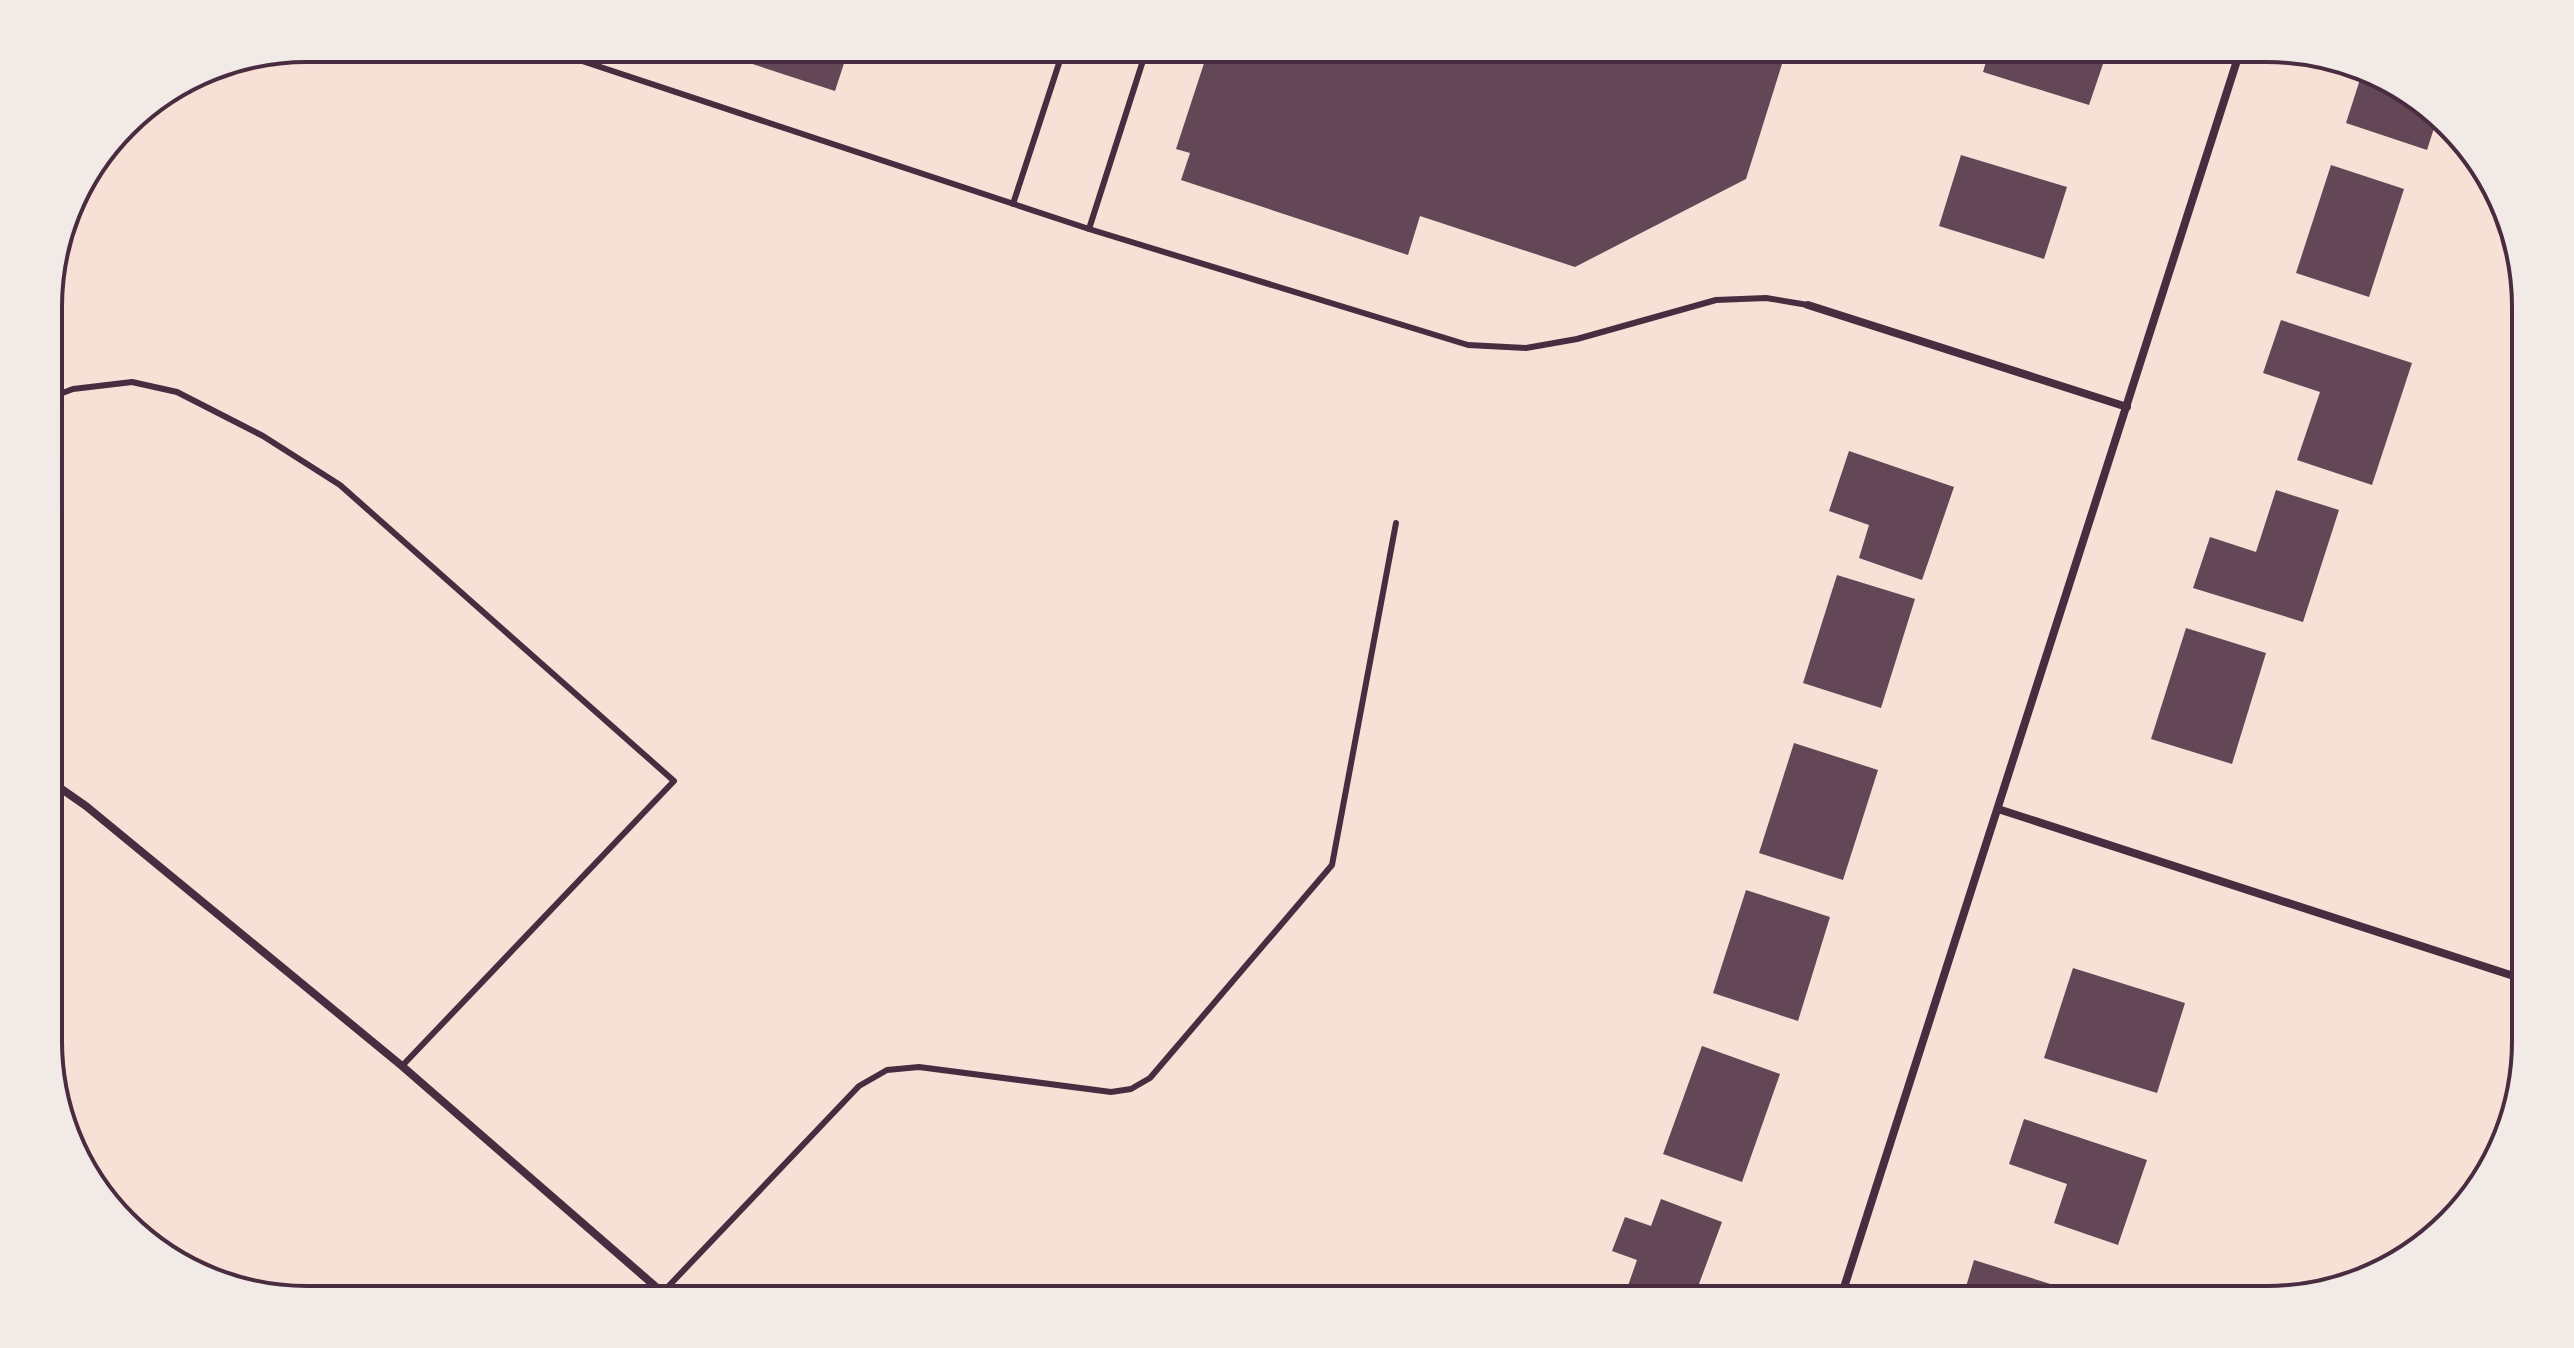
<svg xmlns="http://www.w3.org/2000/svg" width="2574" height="1348" font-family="Karla,sans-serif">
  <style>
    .building { fill: #644757 }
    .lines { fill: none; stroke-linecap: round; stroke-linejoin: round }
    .service { stroke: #4a2c40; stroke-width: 6 }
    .minor { stroke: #4a2c40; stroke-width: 8 }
    .rim { fill: none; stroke: #4a2c40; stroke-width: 4 }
  </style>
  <rect width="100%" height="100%" fill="#f7e1d7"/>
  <!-- building -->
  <g class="building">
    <polygon points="703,48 849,48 835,91"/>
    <polygon points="1209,48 1787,48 1746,179 1575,267 1420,216 1408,255 1181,180 1190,153 1176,149"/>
    <polygon points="1990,48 2092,48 2089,60 2103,64 2089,105 1983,72"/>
    <polygon points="2363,70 2382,75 2436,122 2427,150 2346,123"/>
    <polygon points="1961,155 2067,187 2044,259 1939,226"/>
    <polygon points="2331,165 2404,189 2369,297 2296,273"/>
    <polygon points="2281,320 2412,363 2372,485 2297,460 2320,392 2263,373"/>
    <polygon points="1849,451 1954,487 1922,580 1859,558 1869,525 1829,511"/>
    <polygon points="2276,490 2339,510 2303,622 2193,588 2210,537 2256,552"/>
    <polygon points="1837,575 1915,599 1881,708 1803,683"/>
    <polygon points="2186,628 2266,653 2232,764 2151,739"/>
    <polygon points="1794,743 1878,770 1843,880 1759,853"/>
    <polygon points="1746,890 1830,917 1798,1021 1713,993"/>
    <polygon points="2073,968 2185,1003 2157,1093 2044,1058"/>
    <polygon points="1702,1046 1780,1074 1742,1182 1663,1154"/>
    <polygon points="2024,1119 2147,1160 2118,1245 2054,1223 2067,1184 2009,1164"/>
    <polygon points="1661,1199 1722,1222 1693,1300 1623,1300 1637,1260 1612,1251 1625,1217 1651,1226"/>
    <polygon points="1974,1260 2092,1297 2091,1300 1962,1300"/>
  </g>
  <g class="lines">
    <!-- service -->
    <g class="service">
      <polyline points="543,48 1089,229 1468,345 1526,348 1577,339 1716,300 1766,298 1808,305"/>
      <polyline points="1013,204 1064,48"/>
      <polyline points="1089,229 1147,48"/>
      <polyline points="49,398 73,389 132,382 177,392 263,436 340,485 674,781 402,1066"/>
      <polyline points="663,1292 859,1086 887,1070 919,1067 1111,1092 1131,1089 1150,1078 1332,865 1396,523"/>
    </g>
    <!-- minor -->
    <g class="minor">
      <polyline points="1808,305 2127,407"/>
      <polyline points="50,781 86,806 402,1066 671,1300"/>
      <polyline points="1998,809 2526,980"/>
      <polyline points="1840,1300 2241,48"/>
    </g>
  </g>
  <!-- crop -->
  <path d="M0 0H2574V1348H0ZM307 62H2267A245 245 0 0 1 2512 307V1041A245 245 0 0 1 2267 1286H307A245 245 0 0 1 62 1041V307A245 245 0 0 1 307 62Z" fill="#f1eae7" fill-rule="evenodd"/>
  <path class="rim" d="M307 62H2267A245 245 0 0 1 2512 307V1041A245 245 0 0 1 2267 1286H307A245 245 0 0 1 62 1041V307A245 245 0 0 1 307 62Z"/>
</svg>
